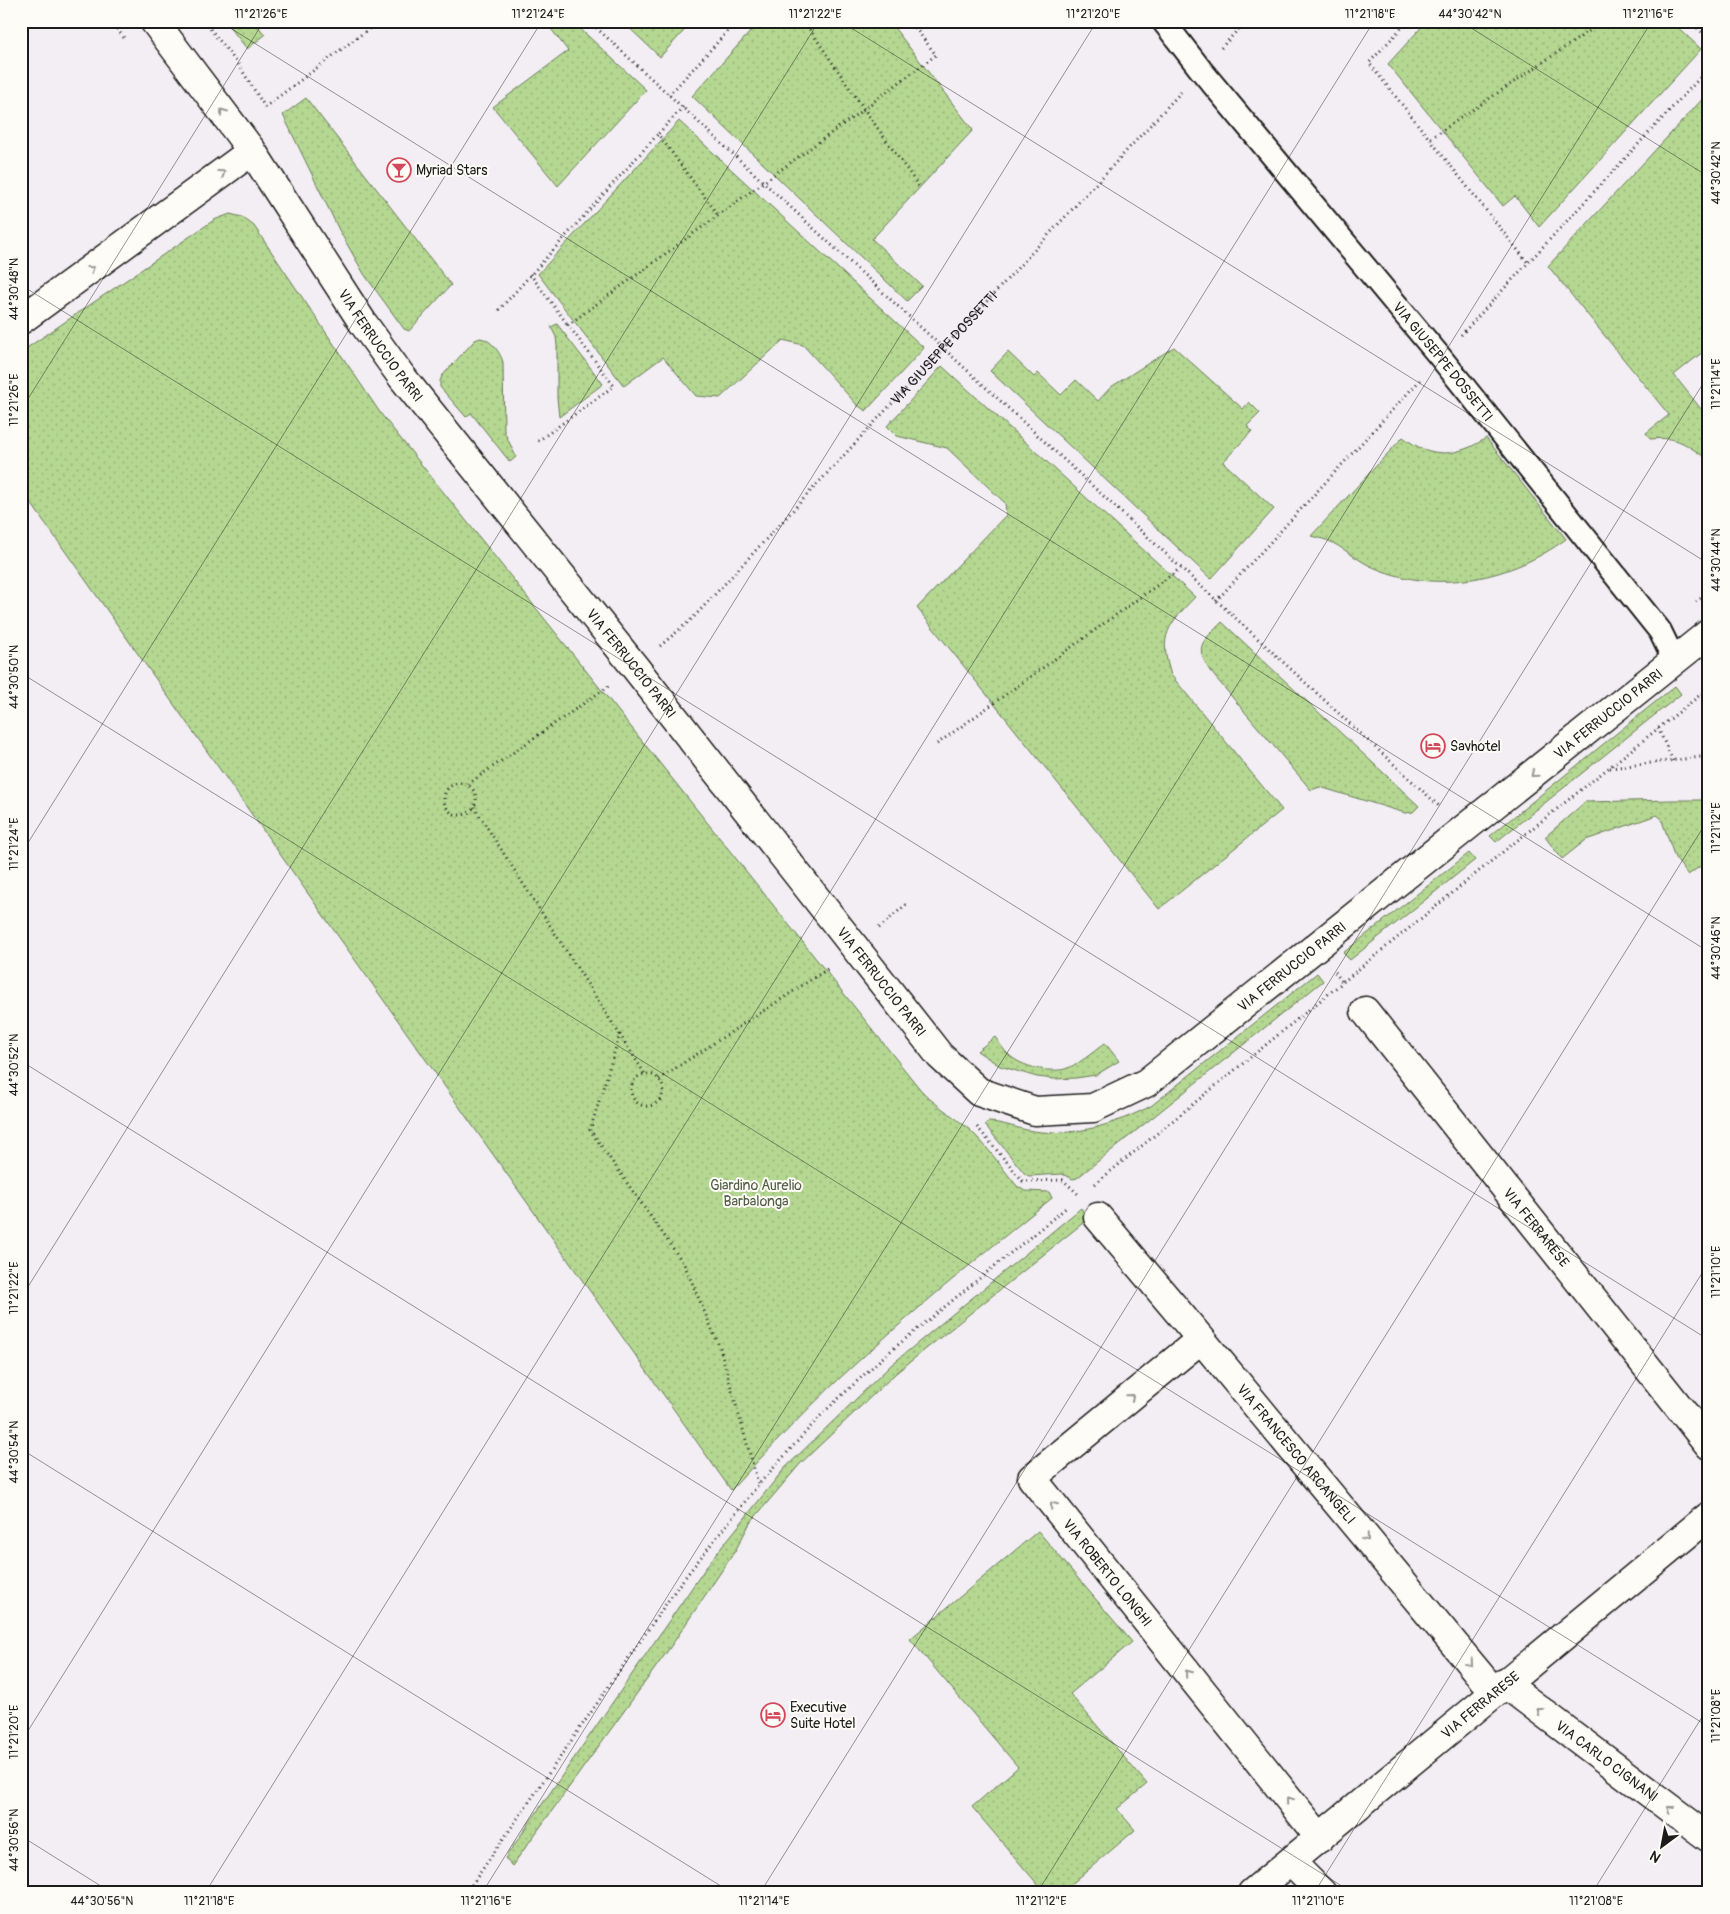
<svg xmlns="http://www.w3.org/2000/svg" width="1730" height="1914" font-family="Pangolin,sans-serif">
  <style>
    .green { fill: url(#green-dots); stroke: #687a56 }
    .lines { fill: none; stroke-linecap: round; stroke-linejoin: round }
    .pedestrian-casing { stroke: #1c1c1c; stroke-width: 26 }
    .minor-casing { stroke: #1c1c1c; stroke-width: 31 }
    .secondary-casing { stroke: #1c1c1c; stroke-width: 31 }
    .path { stroke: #1c1c1c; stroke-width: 3; stroke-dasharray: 1 4; stroke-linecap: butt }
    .pedestrian { stroke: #fdfcf7; stroke-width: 22 }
    .minor { stroke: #fdfcf7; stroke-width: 28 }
    .secondary { stroke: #fdfcf7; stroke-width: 28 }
    .oneway { stroke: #989794 }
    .ticks { fill: none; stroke: #1c1c1c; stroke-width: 1; stroke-opacity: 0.45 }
    .labels { text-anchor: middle; stroke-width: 4; stroke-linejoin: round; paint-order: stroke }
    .poi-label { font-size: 14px; fill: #1c1c1c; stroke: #fdfcf7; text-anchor: start }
    .street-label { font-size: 14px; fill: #1c1c1c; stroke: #fdfcf7 }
    .park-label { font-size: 14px; fill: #515d45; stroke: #fdfcf7 }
    .neatline { fill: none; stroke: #1c1c1c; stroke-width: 2 }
    .ticks-label { font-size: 12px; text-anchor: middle; fill: #1c1c1c }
  </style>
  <defs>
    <pattern id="green-dots" width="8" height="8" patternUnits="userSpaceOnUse" patternTransform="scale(1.25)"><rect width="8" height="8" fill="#b4d791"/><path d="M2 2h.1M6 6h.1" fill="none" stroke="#9ab87c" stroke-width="1.8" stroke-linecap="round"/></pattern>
  </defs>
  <rect width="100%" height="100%" fill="#f3eef4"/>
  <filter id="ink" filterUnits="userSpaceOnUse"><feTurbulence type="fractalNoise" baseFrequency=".02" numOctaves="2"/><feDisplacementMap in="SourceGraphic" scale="10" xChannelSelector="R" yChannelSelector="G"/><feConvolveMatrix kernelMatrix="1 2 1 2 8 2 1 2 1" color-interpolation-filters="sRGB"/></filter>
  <g filter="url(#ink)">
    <!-- green -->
    <g class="green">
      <polygon points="225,21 254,21 265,35 247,49"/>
      <polygon points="545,21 572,21 646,90 558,186 493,107 568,51"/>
      <polygon points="622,21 693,21 660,57"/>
      <polygon points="760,21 889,21 973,130 872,239 922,286 907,301 692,96"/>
      <polygon points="1427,21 1671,21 1701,49 1539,227 1515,196 1503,206 1388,64"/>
      <path d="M1709 92V347L1674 375 1709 419V450L1703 456C1681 441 1677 437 1650 439L1646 433 1669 415 1548 266Z"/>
      <polygon points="306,98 451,285 409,331 404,329 364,274 339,230 283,115"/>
      <polygon points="679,121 924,348 866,411 857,405 803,345 783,340 720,398 696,396 663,357 624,386 538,274"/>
      <path d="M230 214 242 217 254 226 381 414 920 1089C935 1106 955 1116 971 1131 988 1147 1002 1168 1017 1186L1025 1191 1049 1192 1052 1198C980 1256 908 1315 840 1378 802 1414 766 1452 731 1490L21 489V352L214 220Z"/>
      <polygon points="557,324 603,384 559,417 557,398 557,346 556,337 551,327"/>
      <path d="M480 338C491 339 500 352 503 362L504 431 516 457 510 462 471 413 466 417 440 387V381L442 376 475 340Z"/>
      <polygon points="1174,347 1243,409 1249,402 1260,413 1247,426 1252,431 1223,462 1274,509 1211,579 990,371 1008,352 1034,377 1038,373 1061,395 1076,380 1098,401 1111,387"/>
      <path d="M942 366 1195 597C1168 625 1158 635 1171 675L1282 810 1159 909 917 608 1006 515 1005 503 947 448 897 436 887 426Z"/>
      <path d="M1403 437C1431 459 1458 457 1486 438L1566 539C1512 579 1439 595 1375 568 1358 561 1348 551 1333 543 1326 539 1318 538 1311 536Z"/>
      <path d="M1222 622 1419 806 1413 812 1405 813 1320 787 1311 790 1210 671C1193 645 1203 642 1222 622Z"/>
      <polygon points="1675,686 1681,694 1496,842 1490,836"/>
      <polygon points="1672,800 1709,800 1709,860 1688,875 1675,858 1661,818 1657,815 1586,840 1562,859 1545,837 1585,802"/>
      <polygon points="1469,853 1475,860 1350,960 1343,953"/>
      <path d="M1317 973 1323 981 1077 1178 1073 1179 1062 1174 1029 1176 1025 1174 985 1125 988 1122C1002 1122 1018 1129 1033 1131 1074 1137 1114 1125 1151 1106Z"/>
      <path d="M995 1037C999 1042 1004 1051 1009 1055 1022 1067 1049 1073 1065 1069 1080 1064 1093 1052 1105 1043L1119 1061 1096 1075 1076 1078 1054 1079 1037 1077 1000 1066 977 1051Z"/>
      <polygon points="1081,1208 1088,1219 896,1373 800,1464 750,1523 735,1551 669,1649 512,1866 505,1858 709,1563 784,1469 891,1365"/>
      <polygon points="1038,1531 1132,1642 1070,1694 1147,1784 1117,1809 1135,1830 1061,1893 1045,1893 972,1807 1018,1767 910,1639"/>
    </g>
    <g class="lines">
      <!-- pedestrian casing -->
      <g class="pedestrian-casing">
        <g id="pedestrian">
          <path id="s2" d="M1163 21 1201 70 1441 358 1660 631 1675 662"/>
        </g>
      </g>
      <!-- minor casing -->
      <g class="minor-casing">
        <g id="minor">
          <path id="s3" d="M154 21 252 151 363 323 402 377 634 666 940 1056 979 1092 1035 1111 1093 1108 1146 1083 1709 633"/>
          <polyline points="21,320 252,151"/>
          <path id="s4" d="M1365 1011 1709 1445"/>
          <path id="s5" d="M1098 1217 1201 1339 1494 1692"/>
          <path id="s6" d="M1201 1339 1032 1478 1320 1838"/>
          <path id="s7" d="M1504 1683 1709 1838"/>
          <polyline points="1291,1862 1322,1893"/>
        </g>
      </g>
      <!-- secondary casing -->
      <g class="secondary-casing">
        <g id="secondary">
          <path id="s8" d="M1252 1893 1709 1516"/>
        </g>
      </g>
      <!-- path -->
      <g class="path">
        <polyline points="111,21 124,38"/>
        <polyline points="204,21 238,64 265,107 379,21"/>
        <polyline points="589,21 1439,806"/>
        <polyline points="804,21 864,109 936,55 910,21"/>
        <polyline points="1408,21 1369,63 1528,263"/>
        <polyline points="1690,21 1709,39"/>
        <polyline points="1221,48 1246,21"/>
        <polyline points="669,95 737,21"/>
        <polyline points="683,107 658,134 718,215"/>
        <polyline points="1431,138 1604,21"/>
        <polyline points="530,274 568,325"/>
        <polyline points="499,310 658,134"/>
        <polyline points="1461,335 1709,68"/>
        <polyline points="538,441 614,386 568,325 864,109 920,188"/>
        <polyline points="1216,601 1420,380"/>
        <polyline points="1696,602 1709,592"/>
        <path id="s1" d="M660 646 692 619 1181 92"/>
        <polyline points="1702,694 1709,703"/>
        <polyline points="1658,728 1673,761"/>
        <polyline points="937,744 1181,568"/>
        <polyline points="1610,768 1709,756"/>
        <circle cx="460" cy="799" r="16"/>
        <polyline points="468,784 610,685"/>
        <polyline points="474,807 645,1074"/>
        <polyline points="879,928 909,902"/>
        <polyline points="1335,972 1343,983"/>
        <polyline points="620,1034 590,1130 684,1264 720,1348 758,1483"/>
        <circle cx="647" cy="1090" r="16"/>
        <polyline points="659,1079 829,968"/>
        <polyline points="977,1127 1023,1181 1063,1180 1078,1194"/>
        <polyline points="1095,1184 1494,859 1709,688"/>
        <polyline points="466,1893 679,1585 759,1484 823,1413 882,1358 1067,1207"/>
      </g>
      <!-- pedestrian -->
      <use href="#pedestrian" class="pedestrian"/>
      <!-- minor -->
      <use href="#minor" class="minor"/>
      <!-- secondary -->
      <use href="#secondary" class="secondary"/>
    </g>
    <!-- one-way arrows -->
    <defs><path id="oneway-chevron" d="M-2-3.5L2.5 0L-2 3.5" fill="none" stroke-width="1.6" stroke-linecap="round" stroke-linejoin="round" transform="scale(1.25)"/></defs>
    <g class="oneway">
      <use href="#oneway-chevron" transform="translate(223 112) rotate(-126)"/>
      <use href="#oneway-chevron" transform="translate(222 173) rotate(-36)"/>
      <use href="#oneway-chevron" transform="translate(91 269) rotate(-36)"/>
      <use href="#oneway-chevron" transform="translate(1534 774) rotate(141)"/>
      <use href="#oneway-chevron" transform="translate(1131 1397) rotate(-40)"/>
      <use href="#oneway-chevron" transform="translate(1053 1505) rotate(-129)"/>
      <use href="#oneway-chevron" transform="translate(1366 1538) rotate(50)"/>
      <use href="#oneway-chevron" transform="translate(1470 1663) rotate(50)"/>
      <use href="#oneway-chevron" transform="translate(1188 1673) rotate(-129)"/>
      <use href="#oneway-chevron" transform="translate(1540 1711) rotate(-143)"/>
      <use href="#oneway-chevron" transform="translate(1289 1800) rotate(-129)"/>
      <use href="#oneway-chevron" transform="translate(1670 1809) rotate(-143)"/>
    </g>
  </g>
  <!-- ticks -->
  <path class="ticks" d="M219 21 1709 952M840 21 1709 564M1460 21 1709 177M21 285 1709 1340M21 410 264 21M21 673 1709 1727M21 854 542 21M21 1061 1353 1893M21 1298 819 21M21 1449 732 1893M21 1742 1097 21M21 1836 112 1893M205 1893 1374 21M482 1893 1652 21M760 1893 1709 374M1037 1893 1709 818M1314 1893 1709 1262M1592 1893 1709 1706"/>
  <!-- icons -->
  <defs>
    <g id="bar-ring" transform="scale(1.25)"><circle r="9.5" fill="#fdfcf7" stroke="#d1495b" stroke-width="1.5"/><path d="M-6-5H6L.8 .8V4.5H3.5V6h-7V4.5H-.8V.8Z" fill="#d1495b"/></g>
    <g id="hotel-ring" transform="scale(1.25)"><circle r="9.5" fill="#fdfcf7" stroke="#d1495b" stroke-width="1.5"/><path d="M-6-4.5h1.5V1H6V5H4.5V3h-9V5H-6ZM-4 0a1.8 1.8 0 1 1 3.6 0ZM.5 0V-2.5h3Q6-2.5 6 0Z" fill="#d1495b"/></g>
  </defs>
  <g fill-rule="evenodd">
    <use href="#bar-ring" x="399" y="170"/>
    <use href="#hotel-ring" x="1433" y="746"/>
    <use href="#hotel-ring" x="773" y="1715"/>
  </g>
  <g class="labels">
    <!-- poi labels -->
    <g class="poi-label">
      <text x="416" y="175">Myriad Stars</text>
      <text x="1450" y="751">Savhotel</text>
      <text x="790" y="1712">Executive<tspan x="790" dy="16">Suite Hotel</tspan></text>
    </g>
    <!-- street labels -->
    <g class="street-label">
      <text dy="5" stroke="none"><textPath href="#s3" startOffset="396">VIA FERRUCCIO PARRI</textPath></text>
      <text dy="5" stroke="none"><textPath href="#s1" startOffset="412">VIA GIUSEPPE DOSSETTI</textPath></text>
      <text dy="5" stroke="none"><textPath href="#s2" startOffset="441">VIA GIUSEPPE DOSSETTI</textPath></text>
      <text dy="5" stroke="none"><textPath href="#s3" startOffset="801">VIA FERRUCCIO PARRI</textPath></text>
      <text dy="5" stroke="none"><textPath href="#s3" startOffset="2121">VIA FERRUCCIO PARRI</textPath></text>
      <text dy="5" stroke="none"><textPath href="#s3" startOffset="1716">VIA FERRUCCIO PARRI</textPath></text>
      <text dy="5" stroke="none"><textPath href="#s3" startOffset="1206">VIA FERRUCCIO PARRI</textPath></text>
      <text dy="5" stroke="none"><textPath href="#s4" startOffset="276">VIA FERRARESE</textPath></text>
      <text dy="5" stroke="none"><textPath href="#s5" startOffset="309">VIA FRANCESCO ARCANGELI</textPath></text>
      <text dy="5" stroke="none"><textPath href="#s6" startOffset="340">VIA ROBERTO LONGHI</textPath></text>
      <text dy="5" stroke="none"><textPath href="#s8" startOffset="296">VIA FERRARESE</textPath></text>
      <text dy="5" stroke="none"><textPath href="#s7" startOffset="129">VIA CARLO CIGNANI</textPath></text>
    </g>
    <!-- park labels -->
    <g class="park-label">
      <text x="756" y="1190">Giardino Aurelio<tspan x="756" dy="16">Barbalonga</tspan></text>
    </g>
  </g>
  <!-- margin -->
  <rect width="1730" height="1914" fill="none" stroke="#fdfcf7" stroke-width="55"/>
  <!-- north arrow -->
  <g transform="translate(1662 1846) rotate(212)" stroke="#fdfcf7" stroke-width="4" paint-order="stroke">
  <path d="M0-4L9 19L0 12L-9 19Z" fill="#1c1c1c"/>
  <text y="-8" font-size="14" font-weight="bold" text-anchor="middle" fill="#1c1c1c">N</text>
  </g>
  <rect x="28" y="28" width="1674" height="1858" class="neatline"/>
  <g class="ticks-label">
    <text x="261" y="18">11°21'26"E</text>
    <text x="538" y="18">11°21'24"E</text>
    <text x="815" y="18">11°21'22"E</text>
    <text x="1093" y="18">11°21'20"E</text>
    <text x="1370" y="18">11°21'18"E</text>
    <text x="1470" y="18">44°30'42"N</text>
    <text x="1648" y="18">11°21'16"E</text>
    <text transform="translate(1716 173) rotate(-90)" y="4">44°30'42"N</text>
    <text transform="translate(14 289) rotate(-90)" y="4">44°30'48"N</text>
    <text transform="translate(1716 384) rotate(-90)" y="4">11°21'14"E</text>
    <text transform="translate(14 400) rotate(-90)" y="4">11°21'26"E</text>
    <text transform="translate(1716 560) rotate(-90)" y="4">44°30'44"N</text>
    <text transform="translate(14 677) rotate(-90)" y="4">44°30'50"N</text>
    <text transform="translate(1716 828) rotate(-90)" y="4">11°21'12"E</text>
    <text transform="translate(14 844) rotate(-90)" y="4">11°21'24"E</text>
    <text transform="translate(1716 948) rotate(-90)" y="4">44°30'46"N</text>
    <text transform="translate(14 1065) rotate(-90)" y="4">44°30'52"N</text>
    <text transform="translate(1716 1272) rotate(-90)" y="4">11°21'10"E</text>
    <text transform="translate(14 1288) rotate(-90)" y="4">11°21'22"E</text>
    <text transform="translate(14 1452) rotate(-90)" y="4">44°30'54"N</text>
    <text transform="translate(1716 1716) rotate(-90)" y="4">11°21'08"E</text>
    <text transform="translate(14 1732) rotate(-90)" y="4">11°21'20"E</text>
    <text transform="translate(14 1840) rotate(-90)" y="4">44°30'56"N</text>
    <text x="102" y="1905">44°30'56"N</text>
    <text x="209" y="1905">11°21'18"E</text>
    <text x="486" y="1905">11°21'16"E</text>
    <text x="764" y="1905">11°21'14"E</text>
    <text x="1041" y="1905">11°21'12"E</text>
    <text x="1318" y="1905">11°21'10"E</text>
    <text x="1596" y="1905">11°21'08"E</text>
  </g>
</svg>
